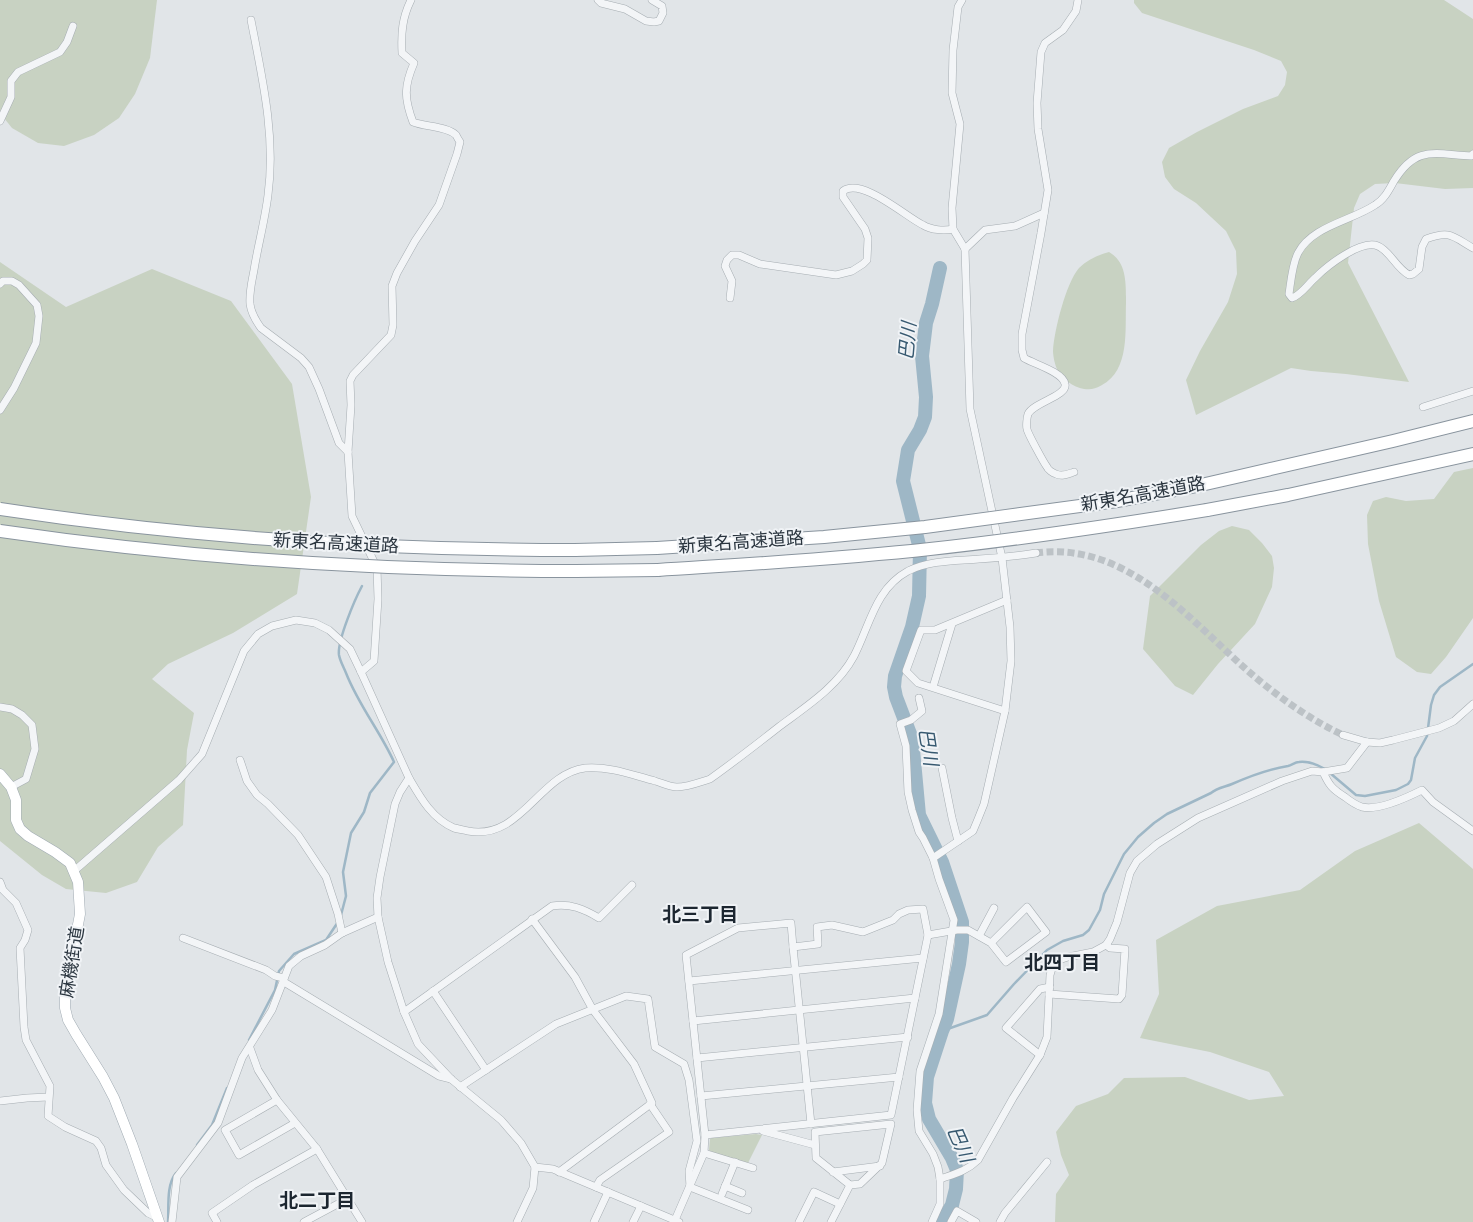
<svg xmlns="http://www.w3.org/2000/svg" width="1473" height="1222" font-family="Signika,'Noto Sans JP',sans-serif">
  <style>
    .green { fill: #c8d2c2 }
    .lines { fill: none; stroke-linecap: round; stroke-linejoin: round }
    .stream { stroke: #9eb7c6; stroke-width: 2.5 }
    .river { stroke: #9eb7c6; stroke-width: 14 }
    .minor-tunnel { stroke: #bcc2c6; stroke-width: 7; stroke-dasharray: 7 3.5; stroke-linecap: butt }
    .minor-casing { stroke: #a6adb2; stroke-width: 8 }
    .primary-casing { stroke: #a1abb3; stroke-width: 11 }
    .motorway-casing { stroke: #89949e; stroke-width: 14 }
    .minor { stroke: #f3f5f7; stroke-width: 7 }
    .primary { stroke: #fff; stroke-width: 10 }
    .motorway { stroke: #fff; stroke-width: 12 }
    .motorway-bridge-casing { stroke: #89949e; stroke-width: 14; stroke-linecap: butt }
    .motorway-bridge { stroke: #fff; stroke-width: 12 }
    .labels { text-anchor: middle; stroke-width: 4; stroke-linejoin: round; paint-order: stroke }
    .street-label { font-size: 18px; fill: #2a353f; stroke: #f0f3f6 }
    .water-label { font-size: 19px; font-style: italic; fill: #375970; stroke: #f0f3f6 }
    .neighbourhood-label { font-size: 19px; font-weight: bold; fill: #1c2630; stroke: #f0f3f6 }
  </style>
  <rect width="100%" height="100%" fill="#e1e5e8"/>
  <!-- green -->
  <g class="green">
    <polygon points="0,0 157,0 150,58 135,94 119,118 94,135 64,146 38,143 12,128 0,113"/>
    <polygon points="1134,0 1444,0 1473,19 1473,188 1445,189 1395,183 1375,184 1360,194 1354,208 1348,263 1409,382 1346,374 1311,371 1291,368 1196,415 1186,380 1200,351 1228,302 1237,274 1236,251 1226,231 1196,203 1174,189 1165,177 1162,162 1169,148 1197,132 1243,109 1278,96 1285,85 1287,72 1281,61 1254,50 1142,13 1134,3"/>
    <path d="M1109 252C1127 262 1126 284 1126 303 1125 330 1130 370 1102 385 1095 389 1091 390 1084 389 1073 387 1062 379 1057 369 1055 365 1053 356 1053 351 1054 331 1066 283 1079 268 1087 260 1098 255 1109 252Z"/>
    <polygon points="0,262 66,307 152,269 231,301 292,384 311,497 297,594 233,633 168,664 152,679 194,713 187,750 183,825 158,847 137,882 106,893 66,889 42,875 0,841"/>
    <polygon points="1473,468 1473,618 1446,657 1431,674 1417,672 1396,657 1379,601 1368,544 1367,515 1373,501 1386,497 1406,501 1434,499 1454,472"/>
    <polygon points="1232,526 1249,530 1262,543 1272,556 1274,568 1272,587 1255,624 1218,664 1193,695 1175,686 1143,649 1150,596 1201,545 1219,531"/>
    <polygon points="1419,823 1473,869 1473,1222 1055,1222 1056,1194 1069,1175 1061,1155 1056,1132 1076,1106 1108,1094 1124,1078 1185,1077 1249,1100 1284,1096 1269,1072 1210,1052 1140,1038 1159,994 1156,940 1217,906 1300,890 1355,851"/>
    <polygon points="756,1134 762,1135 748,1163 711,1152 709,1150 710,1139 712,1138"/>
  </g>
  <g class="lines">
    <!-- stream -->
    <g class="stream">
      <polyline points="1330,773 1356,795 1365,796 1396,790 1408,784 1411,780 1415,758 1427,736 1431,705 1434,695 1440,687 1473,664"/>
      <path d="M341 915 346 896 343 872 351 833 364 812 370 793 394 762C380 731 359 706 346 673 344 668 340 661 339 655 337 641 355 599 362 586"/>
      <path d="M942 1031 987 1015 1014 984 1047 950 1063 941 1083 935 1089 930 1100 910 1104 894 1124 854 1138 837 1154 823 1167 814 1211 793C1217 788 1225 787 1232 784 1250 776 1269 769 1288 766 1292 765 1295 762 1299 762 1307 761 1318 765 1325 769"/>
      <polyline points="249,1040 275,990 279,971 294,954 326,940 338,922"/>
      <polyline points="197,1145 212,1125 227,1088"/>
      <path d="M168 1222C169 1207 166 1185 176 1173"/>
    </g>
    <!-- river -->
    <polyline class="river" points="940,268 932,304 926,323 922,356 926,397 925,417 920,430 908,450 903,481 920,549 919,596 912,627 895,676 894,687 896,697 912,739 919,815 942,862 962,922 962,942 959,964 947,1019 942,1031 927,1077 925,1103 929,1119 952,1158 957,1170 956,1189 952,1205 942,1222"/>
    <!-- minor-tunnel -->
    <path class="minor-tunnel" d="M1036 553C1126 541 1188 618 1248 671 1277 696 1309 719 1343 735"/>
    <!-- minor casing -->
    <g class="minor-casing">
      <g id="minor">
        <polyline points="598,0 601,3 625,9 646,21 654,22 659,21 663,13 662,6 652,0"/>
        <path d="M251 20C262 77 276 136 268 195 265 220 258 245 254 270 252 281 249 292 250 304 251 312 256 321 261 328L301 358 309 367 319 389 339 443 348 452"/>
        <polyline points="0,121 11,97 11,81 18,72 60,52 67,42 73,26"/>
        <path d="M1473 154 1471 156C1434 154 1416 145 1394 181 1389 190 1384 200 1375 205 1351 221 1312 226 1298 253 1292 265 1291 281 1289 294L1292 298C1301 295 1308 284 1315 278 1327 266 1361 239 1378 246 1390 251 1396 268 1409 275L1413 274 1419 269 1422 247 1426 239C1450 230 1452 236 1473 248"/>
        <polyline points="965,249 985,230 1015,226 1044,213"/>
        <polyline points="0,284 3,281 12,281 19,285 37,305 39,316 36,343 14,388 0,410"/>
        <path d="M730 298 732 281 725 266 727 260 732 255H739L760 264 836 275 852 271 863 264 867 260 868 238 865 229 843 197V191C862 177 906 217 923 225 931 230 944 231 953 229"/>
        <polyline points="1423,407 1473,391"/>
        <path d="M1074 472C1068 474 1062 477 1056 474 1053 473 1048 470 1047 467 1044 463 1028 434 1027 429 1026 426 1027 417 1028 414 1034 402 1068 396 1065 384 1063 372 1034 364 1024 358L1022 350V334L1041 233 1048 190 1038 129 1037 103 1041 52 1045 43 1063 30 1076 11 1078 0"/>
        <path d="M361 672 374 661 378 599 377 568 352 516 348 452 351 405 350 381 353 375 391 335 393 325 392 286 397 273 415 241 439 205 457 154 460 142C458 139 457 137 456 135 447 126 425 127 413 122 404 98 404 86 414 63L402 53C401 34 402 18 411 0"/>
        <polyline points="933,687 952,624"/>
        <polyline points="919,698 922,711 911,720 900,724 906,746 908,792 912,810 919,832 923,838 933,858"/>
        <polyline points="0,707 12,709 22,715 32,725 35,749 26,779 11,787"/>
        <polyline points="1005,711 918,683 906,671 921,630 935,630 1007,600"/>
        <polyline points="1343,735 1367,742 1380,743 1393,740 1439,728 1454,721 1473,704"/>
        <polyline points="240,760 247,781 257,795 268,804 298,835 326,877 338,914 342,933"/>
        <polyline points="942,768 952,818 958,841"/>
        <path d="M1323 772C1329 785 1332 789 1345 797 1350 801 1356 805 1362 807 1378 811 1408 797 1422 790L1433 802 1473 831"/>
        <polyline points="409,778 400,792 395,804 380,877 377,898 378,917 388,962 404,1012 418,1044 451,1079 501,1120 521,1143 535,1167 533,1188 517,1222"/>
        <path d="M74 871 179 780 202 754 244 651 258 634 272 626 296 620 315 623 329 630 350 649 361 672 409 778C420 797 432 819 454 828 458 829 464 830 468 831 521 841 539 774 585 768 609 766 632 775 655 781 662 783 670 787 677 787 688 787 700 782 710 779 734 762 757 744 780 726 807 706 838 686 854 656 870 625 875 589 908 571 930 560 956 561 979 559 998 558 1017 556 1036 553"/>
        <polyline points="0,882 3,890 16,903 28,930 25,940 20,948 24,1027 26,1040 50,1086 48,1116 65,1127 96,1141 101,1148 106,1165 124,1190 148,1213 158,1218"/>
        <polygon points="923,909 928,935 891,1115 705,1135 686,955 738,928 791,923 793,947 818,944 817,927 832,925 863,932 893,920 899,914 908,910"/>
        <polyline points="532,919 575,977 593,1010 634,1064 652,1103 559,1172"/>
        <polyline points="928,935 957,930 968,930 991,943 1006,962 1046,932 1027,907 991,943"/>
        <polyline points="979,936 994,908"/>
        <polyline points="183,938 266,970 275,976 284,978"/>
        <polyline points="793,947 811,1124"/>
        <polyline points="689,981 923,958"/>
        <polyline points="284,982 439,1076 451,1079"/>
        <polyline points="433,991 486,1070"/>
        <polyline points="1049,994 1119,999 1122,995 1125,949 1110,948 1106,945"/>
        <path d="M404 1012 552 906C570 903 584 909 599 918L632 885"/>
        <polyline points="693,1021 915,998"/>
        <polyline points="250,1048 258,1070 277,1100 317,1149 362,1222"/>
        <polyline points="1040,1055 1006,1028 1040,989 1050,987"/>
        <polyline points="697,1058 908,1037"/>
        <polyline points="460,1087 556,1024 626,996 648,999 655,1047 684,1064 689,1080 697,1141 689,1171 690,1187 748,1210"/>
        <polyline points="701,1096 899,1077"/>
        <polyline points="277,1100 225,1130 239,1155 295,1123"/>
        <polyline points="0,1101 27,1098 48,1097"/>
        <polygon points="891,1124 882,1163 860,1184 850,1185 816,1158 815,1132"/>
        <polyline points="763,1131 815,1145"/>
        <polyline points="704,1153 753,1168"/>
        <polyline points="535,1167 553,1169 679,1222"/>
        <polyline points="833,1172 880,1166"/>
        <path d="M940 1179C954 1174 967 1171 978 1160L1013 1098 1040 1055 1047 1037 1050 975 1053 965 1059 960 1068 957 1093 952 1106 945 1110 939 1117 922 1130 873 1137 861 1157 844 1198 818 1282 781 1312 771 1323 772 1347 768 1367 742"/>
        <polyline points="725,1186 742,1193"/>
        <polyline points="596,1187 600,1180 669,1132 650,1104"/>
        <polyline points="722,1194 735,1162"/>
        <polyline points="675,1220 704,1153 705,1135"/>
        <polyline points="172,1222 177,1177 218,1123 242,1058 272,1010 289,966 301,956 325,945 342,933 378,917"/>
        <polyline points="217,1222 212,1213 253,1185 317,1149"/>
        <polyline points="304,1222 347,1199"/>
        <polyline points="594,1222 608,1192"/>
        <polyline points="633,1222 641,1206"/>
        <polyline points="799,1222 814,1192 840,1204"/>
        <polyline points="831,1222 850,1185"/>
        <polyline points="932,1222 940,1204 940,1179 938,1167 933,1154 919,1131 917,1110 920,1071 939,1014 954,920 939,879 933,858 973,831 978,819 984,804 1005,711 1011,661 1010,627 1002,558 970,409 965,249 953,229 952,208 960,124 952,93 953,50 958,7 962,0"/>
        <polyline points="951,1222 957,1211 976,1222"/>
        <polyline points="1000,1222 1005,1213 1047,1162"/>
      </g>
    </g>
    <!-- primary casing -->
    <g class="primary-casing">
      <polyline id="primary" points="0,774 11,787 16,800 16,820 20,829 28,836 55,852 70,863 78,882 80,914 65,993 65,1008 68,1020 76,1034 103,1077 114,1098 132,1144 159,1222"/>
    </g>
    <!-- motorway casing -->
    <g class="motorway-casing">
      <g id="motorway">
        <polyline points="1201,485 1393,441 1473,421"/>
        <polyline points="1207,510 1288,495 1473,454"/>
        <polyline points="575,550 657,548"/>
        <polyline points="576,571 658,570"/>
      </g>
    </g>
    <!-- minor -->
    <use href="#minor" class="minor"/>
    <!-- primary -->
    <use href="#primary" class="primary"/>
    <!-- motorway -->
    <use href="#motorway" class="motorway"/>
    <!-- motorway-bridge casing -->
    <g class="motorway-bridge-casing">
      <g id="motorway-bridge">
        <path d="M0 509C190 538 382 550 575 550"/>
        <path d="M0 531C191 559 383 571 576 571"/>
        <polyline points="657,548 824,537 925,527 1117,501 1201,485"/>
        <path d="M658 570C749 564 840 559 930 549 1023 539 1115 525 1207 510"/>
      </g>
    </g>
    <!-- motorway-bridge -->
    <use href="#motorway-bridge" class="motorway-bridge"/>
  </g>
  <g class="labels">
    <!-- street labels -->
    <g class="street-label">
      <text transform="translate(1143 494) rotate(-10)" y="6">新東名高速道路</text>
      <text transform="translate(741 542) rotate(-4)" y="6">新東名高速道路</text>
      <text transform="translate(336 543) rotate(3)" y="6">新東名高速道路</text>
      <text transform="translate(72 962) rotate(-81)" y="6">麻機街道</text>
    </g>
    <!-- water labels -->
    <g class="water-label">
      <text transform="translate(907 341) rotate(-85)" y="7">巴川</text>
      <text transform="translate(929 747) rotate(81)" y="7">巴川</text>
      <text transform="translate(961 1144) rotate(66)" y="7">巴川</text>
    </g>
    <!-- neighbourhood labels -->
    <g class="neighbourhood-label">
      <text x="700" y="921">北三丁目</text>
      <text x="1062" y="969">北四丁目</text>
      <text x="317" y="1207">北二丁目</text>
    </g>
  </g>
</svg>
